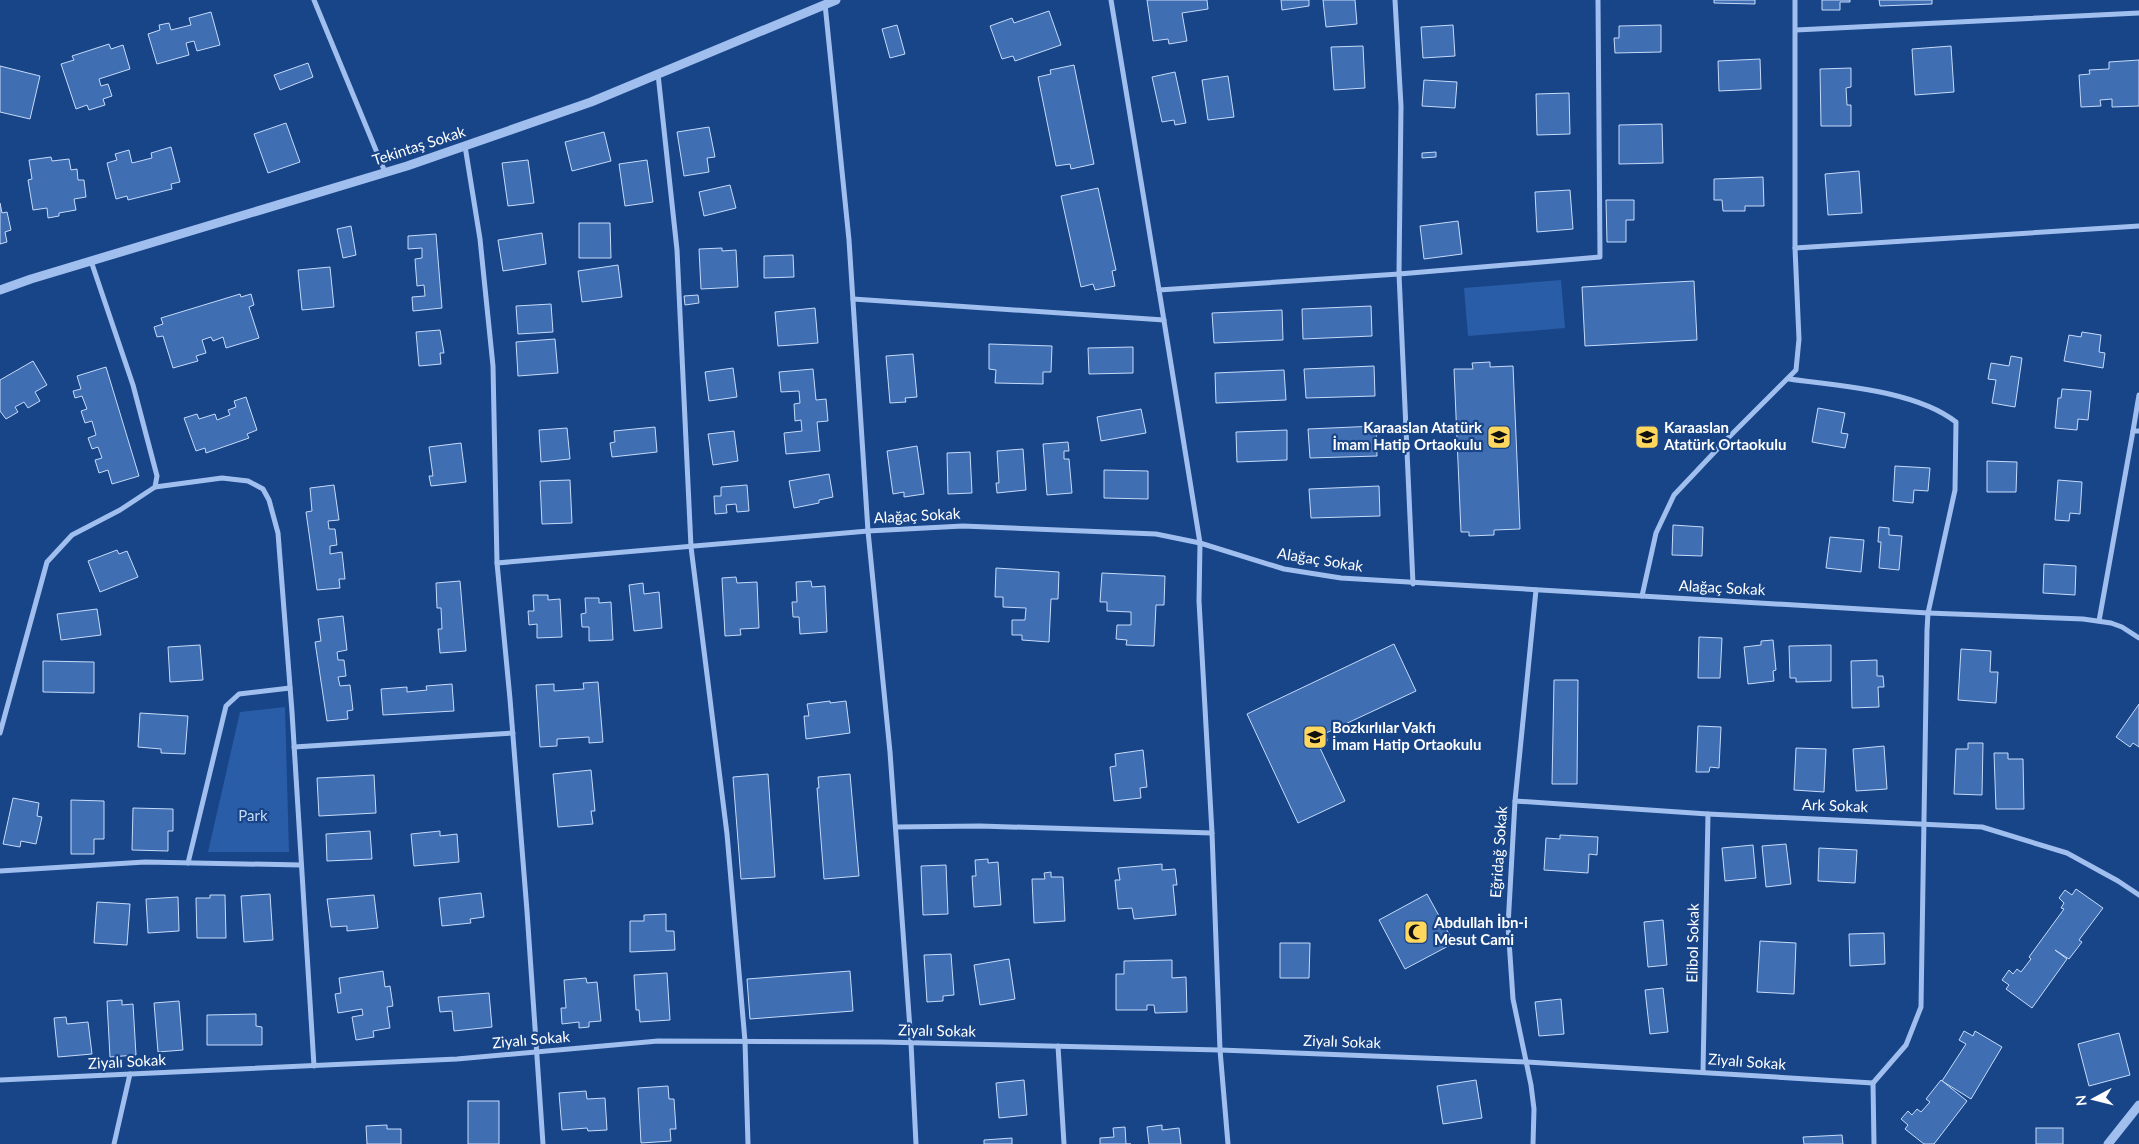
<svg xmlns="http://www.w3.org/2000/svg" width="2139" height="1144" font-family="Lato,sans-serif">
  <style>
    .green { fill: #2a5da7 }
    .building { fill: #406eb2; stroke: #c5dbfa }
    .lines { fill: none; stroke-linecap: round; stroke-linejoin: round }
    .minor { stroke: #a0bfee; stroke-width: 5 }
    .tertiary { stroke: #a0bfee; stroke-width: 9 }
    .labels { text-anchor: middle; stroke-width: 4.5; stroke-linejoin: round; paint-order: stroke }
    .street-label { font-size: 15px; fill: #fff; stroke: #184488 }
    .poi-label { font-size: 15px; font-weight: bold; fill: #fff; stroke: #184488; text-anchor: start }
    .park-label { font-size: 15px; fill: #c5dbfa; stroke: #184488 }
  </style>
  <rect width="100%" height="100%" fill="#184488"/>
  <!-- green -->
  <g class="green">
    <polygon points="1561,280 1565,328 1468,336 1464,288"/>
    <polygon points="285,707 289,852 208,852 240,712"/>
  </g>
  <!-- building -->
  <g class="building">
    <polygon points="1147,0 1207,0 1208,9 1182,13 1187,41 1169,44 1168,39 1153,41"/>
    <polygon points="1281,0 1309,0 1309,6 1282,10"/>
    <polygon points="1323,0 1355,0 1357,24 1326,27"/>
    <polygon points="1714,0 1755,0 1755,4 1714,3"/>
    <polygon points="1822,0 1850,0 1850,2 1840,2 1840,10 1822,10"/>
    <polygon points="1879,0 1932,0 1932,4 1880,6"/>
    <polygon points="1049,11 1061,45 1015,61 1013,56 1002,59 990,26 1012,18 1014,23"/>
    <polygon points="211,12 220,45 197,51 194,41 186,43 189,55 157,64 148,34 160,30 159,25 169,23 171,30 191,25 189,18"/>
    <polygon points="897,25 905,54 890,58 882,29"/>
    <polygon points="1453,25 1455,56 1423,58 1421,27"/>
    <polygon points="1661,25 1661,52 1615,53 1614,38 1619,38 1619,26"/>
    <polygon points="109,44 111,49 123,45 130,69 99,79 101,86 108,84 112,96 103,99 105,105 89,110 87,105 76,109 61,64 74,60 72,56"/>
    <polygon points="1363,46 1365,88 1334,90 1331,47"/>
    <polygon points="1951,46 1954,92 1915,95 1912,49"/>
    <polygon points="1760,59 1761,89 1719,91 1718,61"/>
    <polygon points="2139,60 2139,106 2112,107 2112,99 2100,100 2101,106 2081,107 2079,75 2090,74 2089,70 2109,69 2109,62"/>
    <polygon points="308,63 313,77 280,90 274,75"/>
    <polygon points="1074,65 1094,164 1071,169 1070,164 1056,166 1038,77 1051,74 1050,70"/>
    <polygon points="0,66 40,76 30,119 0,112"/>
    <polygon points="1851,68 1851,87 1846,88 1847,105 1851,105 1851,126 1821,126 1820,69"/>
    <polygon points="1175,72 1186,123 1175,125 1174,120 1162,122 1152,77"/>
    <polygon points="1228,76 1234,117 1208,120 1202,80"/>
    <polygon points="1424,80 1457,82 1455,108 1422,106"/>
    <polygon points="1569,93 1570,134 1537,135 1536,94"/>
    <polygon points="286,123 300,162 268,173 254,134"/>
    <polygon points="1662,124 1663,163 1619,164 1619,125"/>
    <polygon points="709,127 715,157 707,158 709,172 684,176 677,132"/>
    <polygon points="604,132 611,161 572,171 565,142"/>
    <polygon points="171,147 180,182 171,184 172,189 128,200 127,196 116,199 107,163 117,160 115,154 129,150 132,163 152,158 151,153"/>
    <polygon points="1436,152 1436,157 1422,158 1422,153"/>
    <polygon points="51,157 52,161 69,159 71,170 77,169 78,180 84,180 86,197 74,199 76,210 59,213 59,216 48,218 47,208 33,210 28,180 32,179 29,160"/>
    <polygon points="528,160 534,203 508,206 502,163"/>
    <polygon points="647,160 653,202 625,206 619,164"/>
    <polygon points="1859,171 1862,213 1828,215 1825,174"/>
    <polygon points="1763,177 1764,206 1745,206 1745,211 1723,211 1722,200 1714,200 1714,179"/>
    <polygon points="730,185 736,208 704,216 699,192"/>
    <polygon points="1098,188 1116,270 1112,271 1115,286 1095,290 1093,284 1081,287 1061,196"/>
    <polygon points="1570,190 1573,229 1537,232 1535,192"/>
    <polygon points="1606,200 1634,200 1634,220 1626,220 1626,242 1607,242"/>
    <polygon points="0,203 2,213 7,212 11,230 5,232 7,242 0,244"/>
    <polygon points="1458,221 1462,254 1424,259 1420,226"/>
    <polygon points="579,223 610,223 611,258 579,258"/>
    <polygon points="351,226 356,255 343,258 337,229"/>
    <polygon points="542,233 546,264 503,271 498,240"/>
    <polygon points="436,234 442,308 413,311 412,297 425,296 424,285 417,286 415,259 422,258 422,248 408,249 408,236"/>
    <polygon points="722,248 722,251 736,250 738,287 701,289 699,249"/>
    <polygon points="793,255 794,277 764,278 764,256"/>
    <polygon points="618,265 622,297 582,302 578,271"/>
    <polygon points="330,267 334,307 302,310 298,270"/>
    <polygon points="1694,281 1697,340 1585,346 1582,287"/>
    <polygon points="240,294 241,297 251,294 254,305 249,307 259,338 226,348 223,337 213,341 211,337 202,340 206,353 196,356 198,361 173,368 163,336 157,337 154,327 163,324 161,318"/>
    <polygon points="698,295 699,303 685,305 684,296"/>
    <polygon points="551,304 553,332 518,334 516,306"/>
    <polygon points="1371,306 1372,336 1303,339 1302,309"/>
    <polygon points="815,308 818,343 778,346 775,312"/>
    <polygon points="1282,310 1283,340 1214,343 1212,313"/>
    <polygon points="440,330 444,353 440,353 441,364 419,366 416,332"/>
    <polygon points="2082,332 2101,335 2099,352 2105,353 2103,368 2064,361 2069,335 2081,337"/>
    <polygon points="555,339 558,373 518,376 516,342"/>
    <polygon points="989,344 1052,346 1051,372 1043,372 1043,384 995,383 996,370 989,369"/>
    <polygon points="1133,347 1133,373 1089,374 1088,348"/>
    <polygon points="913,354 917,397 905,398 906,402 890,403 886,356"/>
    <polygon points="2011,356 2022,358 2015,407 1992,403 1996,380 1988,379 1991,363 2009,366"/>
    <polygon points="33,361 47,385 35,392 40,401 28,408 24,402 15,407 18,412 6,419 0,411 0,380"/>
    <polygon points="1490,362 1490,367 1513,366 1520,529 1494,530 1494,535 1469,536 1469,532 1461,532 1454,369 1473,369 1472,363"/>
    <polygon points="1374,366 1375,396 1306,398 1304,369"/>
    <polygon points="106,367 139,476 112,484 108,470 99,473 95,460 102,458 98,447 92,449 88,438 96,435 92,421 85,423 81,411 87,409 82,396 75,398 73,391 81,389 77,376"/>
    <polygon points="733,368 737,397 709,401 705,372"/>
    <polygon points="813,369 816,400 826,399 828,421 817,422 820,451 786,454 784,433 802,431 801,420 795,421 794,404 800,403 799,391 781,392 779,372"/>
    <polygon points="1284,370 1286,400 1216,403 1215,373"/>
    <polygon points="2062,389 2091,391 2088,420 2078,419 2077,430 2055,428 2058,398 2061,398"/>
    <polygon points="246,397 257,430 247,434 249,438 206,453 205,448 196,451 184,418 197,414 199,419 215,414 217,420 230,415 228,410 236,407 234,401"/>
    <polygon points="1818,408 1845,413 1841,433 1848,434 1845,448 1812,442"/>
    <polygon points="1141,409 1146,433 1101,441 1097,417"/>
    <polygon points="1376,426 1377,456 1310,458 1308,429"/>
    <polygon points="655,427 657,452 612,457 610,443 615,442 614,431"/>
    <polygon points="567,428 570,459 541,462 539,430"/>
    <polygon points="1287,430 1287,460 1237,462 1236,432"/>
    <polygon points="734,431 738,461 713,465 708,434"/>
    <polygon points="1068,442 1069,451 1064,451 1064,459 1069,459 1072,493 1047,495 1043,444"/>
    <polygon points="461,443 466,482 431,486 429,476 433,476 429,447"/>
    <polygon points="917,446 924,494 904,497 904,492 893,494 887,451"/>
    <polygon points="1023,449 1026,490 997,493 996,483 999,483 997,451"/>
    <polygon points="970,452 972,493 948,494 947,453"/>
    <polygon points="1987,461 2017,462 2016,492 1987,492"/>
    <polygon points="1895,466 1930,468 1928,491 1914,490 1913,503 1893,501"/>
    <polygon points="1104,470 1148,471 1148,499 1104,498"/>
    <polygon points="829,474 833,497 819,500 819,503 794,508 789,481"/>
    <polygon points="570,480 572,523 542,524 540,481"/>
    <polygon points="2058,480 2082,482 2080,514 2070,513 2069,521 2055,520"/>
    <polygon points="334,485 339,520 328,521 329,529 335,529 337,545 330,546 330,554 342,552 345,579 339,579 340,588 317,590 306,512 312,511 310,488"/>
    <polygon points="747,485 749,511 737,512 736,504 726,505 727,513 715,514 714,496 721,496 721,487"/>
    <polygon points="1379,486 1380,516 1311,518 1309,489"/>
    <polygon points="1673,525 1703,527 1702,556 1672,555"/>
    <polygon points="1879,527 1889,528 1889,535 1902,536 1899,570 1879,568 1881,542 1878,542"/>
    <polygon points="1830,537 1864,540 1861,572 1826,568"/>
    <polygon points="117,550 119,554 127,551 138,577 100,592 88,561"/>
    <polygon points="2044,564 2076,566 2075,595 2043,593"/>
    <polygon points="996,568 1059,572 1058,599 1051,599 1049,642 1022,640 1022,635 1012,635 1012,620 1025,620 1026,608 1003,607 1003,597 995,597"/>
    <polygon points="1102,573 1165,576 1164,605 1156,605 1154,646 1126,645 1127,640 1116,639 1117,625 1131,625 1131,612 1107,611 1107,602 1100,602"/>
    <polygon points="736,577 737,583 757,582 759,628 740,629 741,635 725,636 722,578"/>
    <polygon points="460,581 466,651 440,653 438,629 442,629 441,608 437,608 436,583"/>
    <polygon points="811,581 812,587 825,586 827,632 800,634 799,617 793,617 792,602 797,602 796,582"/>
    <polygon points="643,583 644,594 659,592 662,628 634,631 629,585"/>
    <polygon points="533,595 548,595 548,600 560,599 562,637 537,638 537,624 529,625 528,611 534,611"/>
    <polygon points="585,598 599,598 599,603 611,602 613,640 589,641 589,627 582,627 581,614 586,613"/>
    <polygon points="97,609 101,635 61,640 57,614"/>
    <polygon points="343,616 347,650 337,652 338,660 344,660 346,676 338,677 340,686 350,685 353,710 347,711 348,719 327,721 315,642 321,641 318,619"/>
    <polygon points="1699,637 1722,638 1720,678 1698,678"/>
    <polygon points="1773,640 1776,670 1773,671 1774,681 1748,684 1744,647 1761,645 1761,641"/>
    <polygon points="1394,644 1416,691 1326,733 1327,741 1320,748 1345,801 1298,823 1247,714"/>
    <polygon points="200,645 203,680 170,682 168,647"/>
    <polygon points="1831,645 1831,681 1796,682 1796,678 1790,678 1789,646"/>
    <polygon points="1961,649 1991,651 1990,672 1998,672 1996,703 1958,700"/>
    <polygon points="1877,660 1877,676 1883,676 1884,687 1878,687 1879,707 1852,708 1851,661"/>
    <polygon points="43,661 94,662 94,693 43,692"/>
    <polygon points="1554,680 1578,680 1577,784 1552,784"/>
    <polygon points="598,682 603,742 589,743 589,737 557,739 557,746 540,747 536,685 554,684 554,691 584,689 583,683"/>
    <polygon points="452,684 454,711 383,715 381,689 407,687 407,692 427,690 426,686"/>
    <polygon points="830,701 830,703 846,701 850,733 806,739 804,716 809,716 807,704"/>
    <polygon points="2139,704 2139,747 2133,743 2130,747 2116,737"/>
    <polygon points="140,713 188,716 185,754 161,753 161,749 138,747"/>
    <polygon points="1698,726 1721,727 1719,768 1710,767 1709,772 1696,772"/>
    <polygon points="1968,743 1983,743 1982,795 1954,794 1956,749 1968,749"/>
    <polygon points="1884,746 1887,789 1856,791 1853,749"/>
    <polygon points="1796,748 1826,749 1824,792 1794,790"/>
    <polygon points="1143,750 1147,787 1140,788 1141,798 1114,801 1110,767 1116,766 1115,754"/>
    <polygon points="1994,753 2008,753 2008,759 2023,759 2024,809 1996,809"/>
    <polygon points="591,770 595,811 591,811 593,824 558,827 553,774"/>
    <polygon points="768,774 775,877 741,879 733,777"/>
    <polygon points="850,774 859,876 824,879 817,788 819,788 818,777"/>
    <polygon points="374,775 376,813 319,816 317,778"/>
    <polygon points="13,798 39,803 37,816 42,817 36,844 21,841 20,847 3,844"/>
    <polygon points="71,800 104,801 104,839 94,839 94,854 71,854"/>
    <polygon points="133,808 173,809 173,831 168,831 168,851 132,850"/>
    <polygon points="370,831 372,859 327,861 326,834"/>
    <polygon points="440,831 440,836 457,834 459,862 414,866 411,834"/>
    <polygon points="1560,835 1598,837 1597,855 1589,854 1588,873 1544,870 1546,838 1560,839"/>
    <polygon points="1786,844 1791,884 1766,887 1762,846"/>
    <polygon points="1753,845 1756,878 1725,881 1722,848"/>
    <polygon points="1819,848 1857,850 1855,883 1818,881"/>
    <polygon points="988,859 988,863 998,862 1001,905 974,907 972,876 976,876 975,860"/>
    <polygon points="1162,864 1162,870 1175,869 1177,885 1173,885 1176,915 1134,919 1132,908 1118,909 1115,880 1120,880 1118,868"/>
    <polygon points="946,865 948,914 923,915 921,866"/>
    <polygon points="1051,872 1051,877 1063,877 1065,921 1034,923 1032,879 1045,879 1044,873"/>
    <polygon points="2076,889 2103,908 2079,940 2082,942 2069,959 2055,950 2067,959 2032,1008 2006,989 2009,985 2002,980 2009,970 2013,974 2017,969 2021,972 2031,959 2029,957 2064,909 2061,908 2064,903 2059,898 2065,890 2072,895"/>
    <polygon points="481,893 484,917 470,919 471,923 442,926 439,898"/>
    <polygon points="270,894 273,940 244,942 241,896"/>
    <polygon points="1427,894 1454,943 1405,969 1379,920"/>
    <polygon points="210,895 225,895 226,938 197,938 196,898 210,898"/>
    <polygon points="374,895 378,928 347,931 347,926 331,927 327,899"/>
    <polygon points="178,897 179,931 148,933 146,899"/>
    <polygon points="97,902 130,904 127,945 94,943"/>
    <polygon points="666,914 666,931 674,931 675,950 630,952 630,921 644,921 644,915"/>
    <polygon points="1663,920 1667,965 1648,967 1644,922"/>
    <polygon points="1884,933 1885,964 1850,966 1849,934"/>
    <polygon points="1760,941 1796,943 1794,994 1757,992"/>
    <polygon points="1280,943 1310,943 1309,978 1280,978"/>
    <polygon points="951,954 954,995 943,996 943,1001 927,1002 924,955"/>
    <polygon points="1009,959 1015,999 980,1005 974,965"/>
    <polygon points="1172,960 1172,978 1186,977 1187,1012 1155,1013 1154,1005 1147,1005 1147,1010 1116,1010 1116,974 1124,974 1124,961"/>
    <polygon points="383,971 385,987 390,986 393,1006 387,1007 390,1028 373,1031 374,1037 356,1040 352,1017 363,1015 362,1009 338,1013 335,994 341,993 339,978"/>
    <polygon points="850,971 853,1011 750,1019 747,979"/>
    <polygon points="667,973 670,1020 640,1022 639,1010 636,1010 634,975"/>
    <polygon points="586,978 587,983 597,982 601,1021 589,1022 589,1027 579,1028 579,1022 562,1024 561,1008 566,1008 564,980"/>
    <polygon points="1663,988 1668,1032 1650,1034 1645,990"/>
    <polygon points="489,993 492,1027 454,1031 452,1011 440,1012 438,997"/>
    <polygon points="1561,999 1564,1034 1539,1036 1535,1002"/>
    <polygon points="122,1000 122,1005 133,1004 136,1055 110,1057 107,1001"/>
    <polygon points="179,1001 183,1050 158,1052 154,1003"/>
    <polygon points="256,1014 256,1026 262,1027 262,1045 207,1045 207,1015"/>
    <polygon points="66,1017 67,1024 88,1022 92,1054 58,1057 54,1018"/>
    <polygon points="1964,1031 1973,1036 1975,1031 2002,1047 1971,1099 1942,1081 1966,1044 1959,1040"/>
    <polygon points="2119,1033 2130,1075 2089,1086 2078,1044"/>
    <polygon points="1024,1080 1027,1115 999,1118 996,1083"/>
    <polygon points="1476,1080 1482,1118 1443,1124 1437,1086"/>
    <polygon points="1941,1080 1967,1101 1934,1144 1924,1144 1905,1129 1908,1125 1901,1119 1908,1111 1912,1115 1917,1109 1921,1112 1930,1102 1926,1099"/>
    <polygon points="668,1086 669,1099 674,1099 676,1129 670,1129 671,1141 641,1143 638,1088"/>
    <polygon points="586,1091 587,1099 605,1098 607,1130 588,1131 587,1128 562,1130 559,1093"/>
    <rect x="468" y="1101" width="31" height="43"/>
    <polygon points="387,1125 387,1129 401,1129 401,1144 367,1144 366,1126"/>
    <polygon points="1162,1125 1162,1130 1179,1128 1181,1144 1149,1144 1147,1127"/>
    <polygon points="1125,1127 1126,1144 1131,1144 1100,1144 1100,1138 1114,1137 1113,1128"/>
    <rect x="2036" y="1128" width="27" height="16"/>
    <polygon points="1842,1135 1843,1144 1804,1144 1803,1137"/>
    <polygon points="1012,1138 1012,1144 984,1144 984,1140"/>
  </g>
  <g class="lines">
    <!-- minor -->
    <g class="minor">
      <polyline points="314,0 385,172"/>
      <polyline points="1111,0 1159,290 1399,274 1413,584"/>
      <polyline points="1395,0 1401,106 1399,274 1600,257 1598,0"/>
      <polyline points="825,4 849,240 868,531 890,752 911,1043 916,1144"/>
      <polyline points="1796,30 2139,13"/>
      <polyline points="658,74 677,250 691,547 727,834 745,1041 748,1144"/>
      <polyline points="465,146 480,239 493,366 497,563 510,699 527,911 543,1144"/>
      <polyline points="1795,248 2139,226"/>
      <polyline points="1159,290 1200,543 1199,601 1212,833 1220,1050 1228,1144"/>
      <polyline points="853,299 1164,320"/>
      <path d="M1789 379C1839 386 1915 390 1956 422L1955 490 1928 613 1927 630 1921 1007 1906 1045 1873 1083 1874 1144"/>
      <polyline points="2139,395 2133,431 2139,431"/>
      <polyline points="155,487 222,478 248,481 263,489 269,500 278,533 292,712 314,1066"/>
      <polyline points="497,563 868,531 963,526 1156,534 1200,543 1284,569 1341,578 1928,613 2083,619 2111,623 2122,627 2139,638"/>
      <polyline points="1642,596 1656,533 1674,495 1725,441 1796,370 1799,339 1795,248 1795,0"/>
      <polyline points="2099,621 2133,431"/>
      <polyline points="0,733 47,562 72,535 120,510 155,487 157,476 133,385 91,261"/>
      <polyline points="294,747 513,733"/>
      <polyline points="1515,801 1708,814 1982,827 2067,853 2118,881 2139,895"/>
      <polyline points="896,827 980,826 1212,833"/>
      <polyline points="188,863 226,706 239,694 290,688"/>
      <polyline points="0,871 145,862 301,865"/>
      <polyline points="1058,1046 1064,1144"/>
      <polyline points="1703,1072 1708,814"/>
      <polyline points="0,1080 457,1059 658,1041 882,1042 1220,1050 1527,1062 1873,1083"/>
      <polyline points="114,1144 130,1074"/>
      <polyline points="1533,1144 1534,1109 1531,1085 1513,999 1508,926 1515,801 1536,590"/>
    </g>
    <!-- tertiary -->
    <g class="tertiary">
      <polyline points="0,290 31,279 407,166 591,102 836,0"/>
      <polyline points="2108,1144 2139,1105"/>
    </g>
  </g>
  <!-- icons -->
  <defs>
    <g id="school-square" transform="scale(1.25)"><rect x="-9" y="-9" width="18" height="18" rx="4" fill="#ffd75c" stroke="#184488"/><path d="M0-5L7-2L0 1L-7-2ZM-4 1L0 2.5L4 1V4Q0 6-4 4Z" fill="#111"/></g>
    <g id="mosque-square" transform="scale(1.25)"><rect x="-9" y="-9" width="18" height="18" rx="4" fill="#ffd75c" stroke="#184488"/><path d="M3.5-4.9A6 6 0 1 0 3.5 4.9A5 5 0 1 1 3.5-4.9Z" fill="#111"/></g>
  </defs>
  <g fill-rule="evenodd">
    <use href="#school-square" x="1499" y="437"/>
    <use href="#school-square" x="1647" y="437"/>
    <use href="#school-square" x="1315" y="737"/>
    <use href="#mosque-square" x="1416" y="932"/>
  </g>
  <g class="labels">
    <!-- street labels -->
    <g class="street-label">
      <text transform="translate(419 146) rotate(-18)" y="5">Tekintaş Sokak</text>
      <text transform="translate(917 516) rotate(-3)" y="5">Alağaç Sokak</text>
      <text transform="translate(1320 560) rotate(9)" y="5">Alağaç Sokak</text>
      <text transform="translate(1722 588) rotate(3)" y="5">Alağaç Sokak</text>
      <text transform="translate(1835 806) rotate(2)" y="5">Ark Sokak</text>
      <text transform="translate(1499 852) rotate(-86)" y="5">Eğridağ Sokak</text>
      <text transform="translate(1693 943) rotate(-89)" y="5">Elibol Sokak</text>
      <text transform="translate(937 1031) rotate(1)" y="5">Ziyalı Sokak</text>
      <text transform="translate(531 1040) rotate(-5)" y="5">Ziyalı Sokak</text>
      <text transform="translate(1342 1042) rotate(2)" y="5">Ziyalı Sokak</text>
      <text transform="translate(127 1062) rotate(-3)" y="5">Ziyalı Sokak</text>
      <text transform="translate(1747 1062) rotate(4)" y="5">Ziyalı Sokak</text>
    </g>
    <!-- poi labels -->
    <g class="poi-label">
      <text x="1482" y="433" text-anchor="end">Karaaslan Atatürk<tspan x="1482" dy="17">İmam Hatip Ortaokulu</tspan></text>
      <text x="1664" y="433">Karaaslan<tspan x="1664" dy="17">Atatürk Ortaokulu</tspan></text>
      <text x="1332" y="733">Bozkırlılar Vakfı<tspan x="1332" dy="17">İmam Hatip Ortaokulu</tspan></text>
      <text x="1434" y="928">Abdullah İbn-i<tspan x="1434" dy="17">Mesut Cami</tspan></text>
    </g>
    <!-- park labels -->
    <g class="park-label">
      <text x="253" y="821">Park</text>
    </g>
  </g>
  <!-- north arrow -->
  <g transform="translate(2094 1099) rotate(263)" stroke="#184488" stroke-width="4" paint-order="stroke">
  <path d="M0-4L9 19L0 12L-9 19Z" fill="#ffffff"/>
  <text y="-8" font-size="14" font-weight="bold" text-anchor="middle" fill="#ffffff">N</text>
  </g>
</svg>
